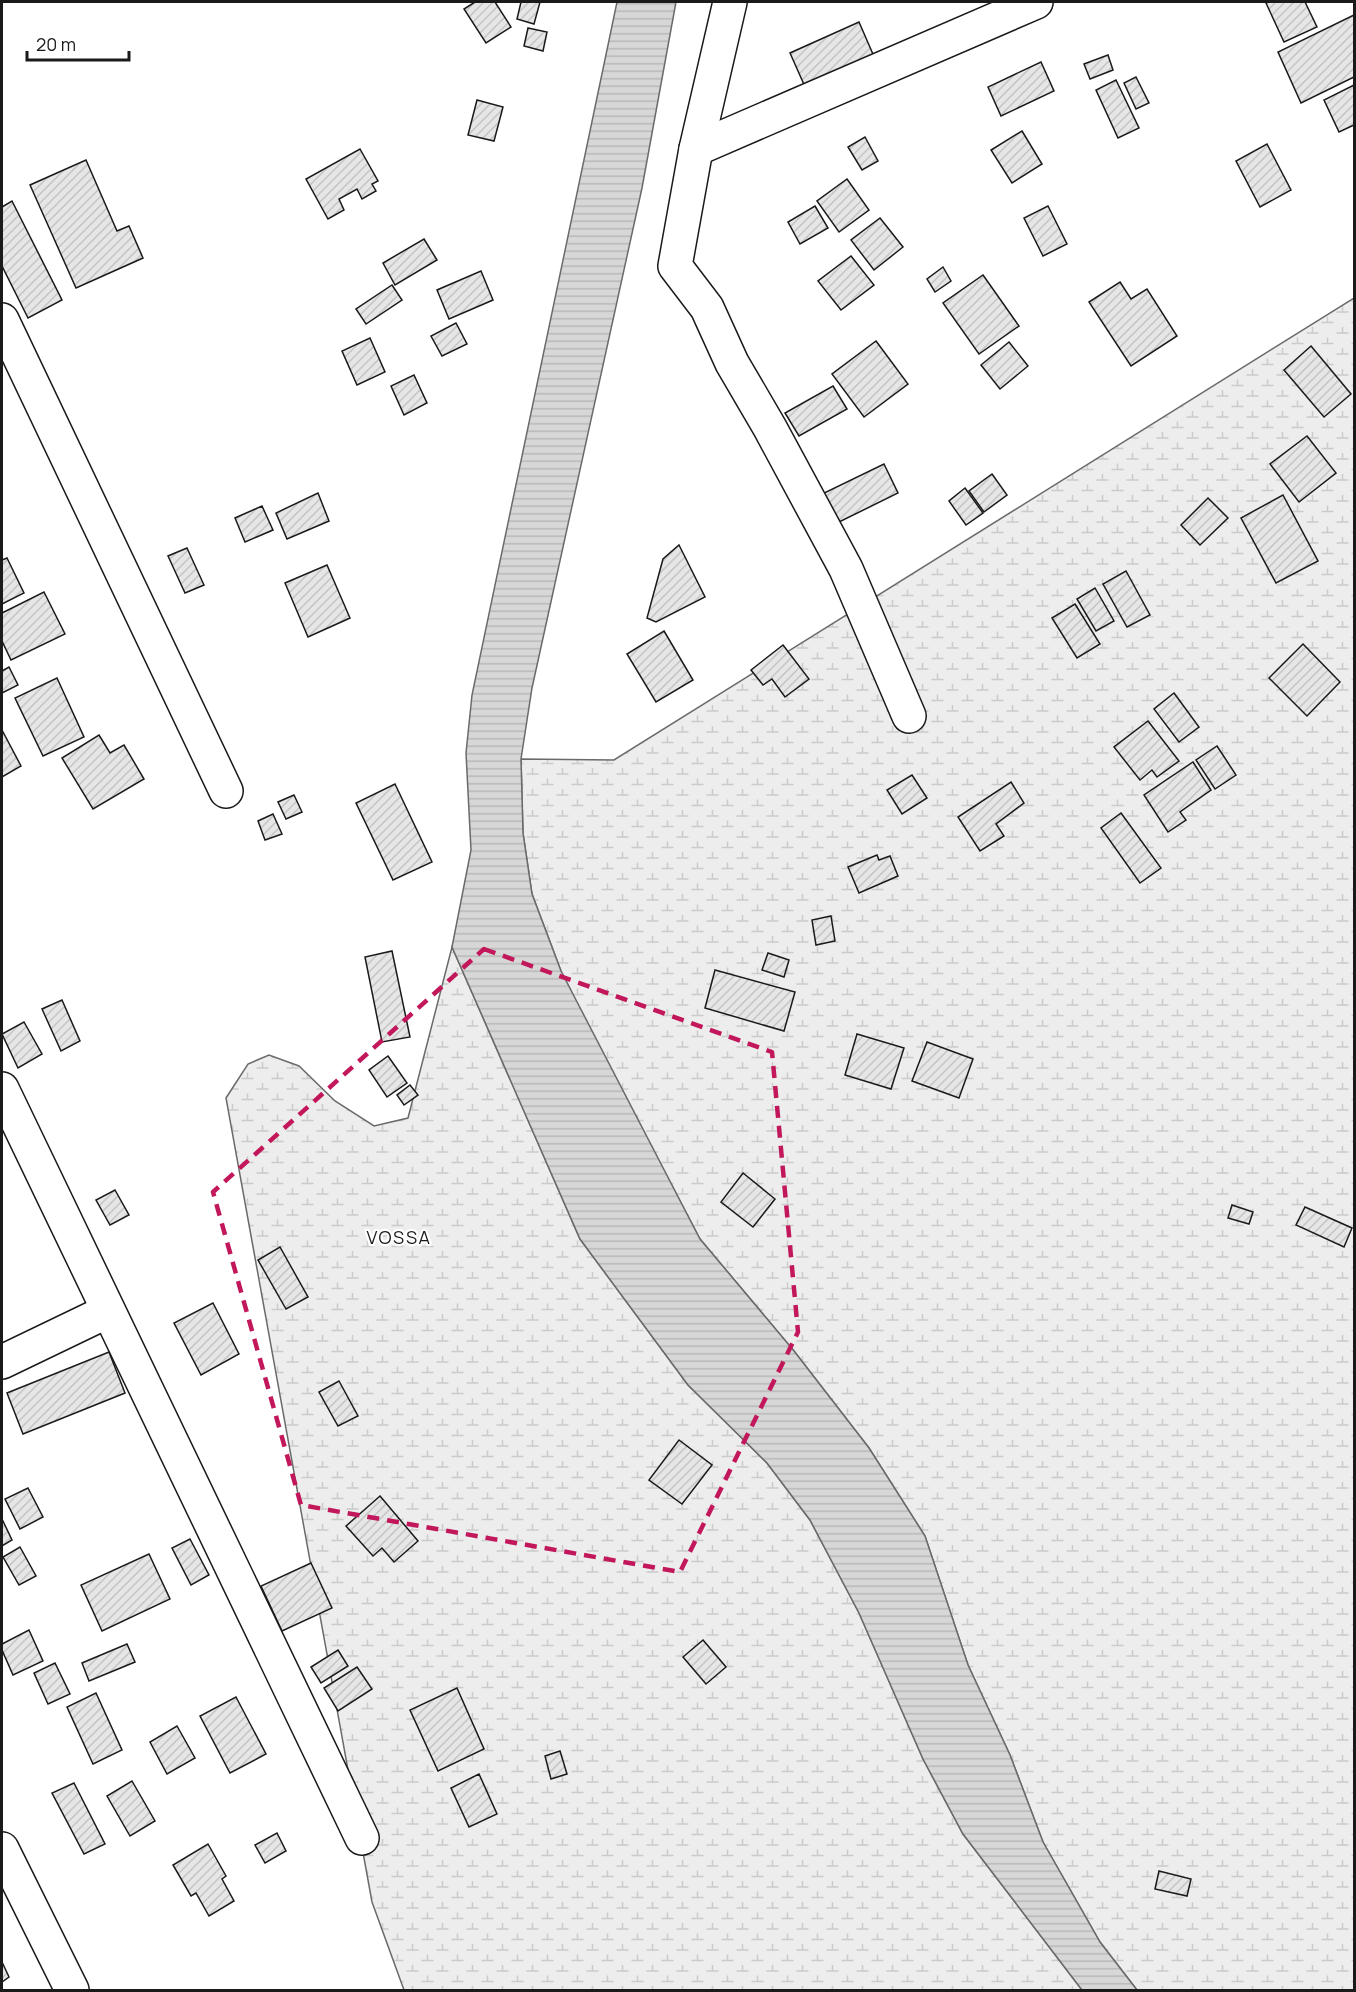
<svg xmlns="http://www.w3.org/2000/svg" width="1356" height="1992" font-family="Manrope,sans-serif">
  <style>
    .wetland { fill: url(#wetland-marsh); stroke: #6a6a6a; stroke-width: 1.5 }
    .water { fill: url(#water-rules); stroke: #6a6a6a; stroke-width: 1.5 }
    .building { fill: url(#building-hatch); stroke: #1a1a1a; stroke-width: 1.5 }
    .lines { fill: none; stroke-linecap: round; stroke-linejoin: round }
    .minor-casing { stroke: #1a1a1a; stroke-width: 36 }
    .minor { stroke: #fff; stroke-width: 33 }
    .marked { fill: none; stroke: #c2185b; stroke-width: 4.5; stroke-dasharray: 12 8; stroke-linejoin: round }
    .labels { text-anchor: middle; stroke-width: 4.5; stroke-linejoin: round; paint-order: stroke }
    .neighbourhood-label { font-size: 18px; letter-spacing: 1.5px; fill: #1a1a1a; stroke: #fff }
  </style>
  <defs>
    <pattern id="wetland-marsh" width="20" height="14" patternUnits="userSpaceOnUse" patternTransform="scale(1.5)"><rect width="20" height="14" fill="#ededed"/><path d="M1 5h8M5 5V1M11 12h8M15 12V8" fill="none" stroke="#cbcbcb"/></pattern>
    <pattern id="water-rules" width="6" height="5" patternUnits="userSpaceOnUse" patternTransform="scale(1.5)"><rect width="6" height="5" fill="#d7d7d7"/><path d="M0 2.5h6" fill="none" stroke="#b8b8b8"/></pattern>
    <pattern id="building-hatch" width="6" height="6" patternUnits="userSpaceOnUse" patternTransform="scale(1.5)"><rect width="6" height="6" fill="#e6e6e6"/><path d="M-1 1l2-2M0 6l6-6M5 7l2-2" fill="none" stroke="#c5c5c5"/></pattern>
  </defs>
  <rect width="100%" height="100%" fill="#fff"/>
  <!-- wetland -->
  <g class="wetland">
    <polygon points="1354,298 1354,1990 1137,1990 1100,1942 1043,1842 1010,1755 968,1665 925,1536 869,1448 794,1351 700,1239 597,1044 561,971 532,894 523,833 521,759 614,760"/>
    <polygon points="452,947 580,1239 688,1385 767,1463 810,1520 859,1613 923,1759 963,1834 1082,1990 404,1990 372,1902 226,1098 248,1064 269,1055 299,1066 335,1101 374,1126 408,1118"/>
  </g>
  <!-- water -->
  <polygon class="water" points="617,2 676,2 642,188 532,688 521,759 523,833 532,894 561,971 700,1239 794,1351 869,1448 925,1536 968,1665 1010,1755 1043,1842 1100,1942 1137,1990 1082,1990 963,1834 923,1759 859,1613 810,1520 767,1463 688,1385 580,1239 452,947 471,850 466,753 472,695"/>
  <!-- building -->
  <g class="building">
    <polygon points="475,2 495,2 511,27 486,43 464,9"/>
    <polygon points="521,2 540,2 534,24 517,19"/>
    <polygon points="1269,2 1305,2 1317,27 1284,42 1266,3"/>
    <polygon points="1354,15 1354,77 1301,103 1278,52"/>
    <polygon points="859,22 879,68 810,98 790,53"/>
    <polygon points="528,28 547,32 543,51 524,46"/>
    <polygon points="1108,55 1113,70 1090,79 1084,64"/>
    <polygon points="1041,62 1054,91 1001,116 988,87"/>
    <polygon points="1136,77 1149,103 1136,109 1124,83"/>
    <polygon points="1116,80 1139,128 1118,138 1096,90"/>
    <polygon points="1354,85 1354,125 1339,132 1324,100"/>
    <polygon points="477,100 503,107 494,141 468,135"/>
    <polygon points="1022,131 1042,164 1012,183 991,150"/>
    <polygon points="865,137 878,161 862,170 848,147"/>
    <polygon points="1267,144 1291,190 1260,207 1236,161"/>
    <polygon points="360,149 378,181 372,184 376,191 362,199 357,189 339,199 344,210 328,219 306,179"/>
    <polygon points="86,160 117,231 129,226 143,258 76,288 30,185"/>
    <polygon points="847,179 869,210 839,232 817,201"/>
    <polygon points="12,201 62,300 28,318 2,266 2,207"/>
    <polygon points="815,206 828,228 800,244 788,222"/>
    <polygon points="1048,206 1067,244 1043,256 1024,218"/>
    <polygon points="880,218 903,247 874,270 851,240"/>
    <polygon points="424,239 437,260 395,285 383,263"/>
    <polygon points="851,256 874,285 841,310 818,281"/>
    <polygon points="943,267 951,281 935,292 927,279"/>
    <polygon points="481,271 493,300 449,319 437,290"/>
    <polygon points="983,275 1019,326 979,354 943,303"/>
    <polygon points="1120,282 1131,299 1147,289 1177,336 1131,366 1089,302"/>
    <polygon points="392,285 402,300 366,324 356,309"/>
    <polygon points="456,323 467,344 442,356 431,336"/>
    <polygon points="370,338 385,372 357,385 342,351"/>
    <polygon points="876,341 908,384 864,417 832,374"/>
    <polygon points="1009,342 1028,366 1000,389 981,365"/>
    <polygon points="1311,346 1351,394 1324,417 1284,370"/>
    <polygon points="414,375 427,403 404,415 391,386"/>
    <polygon points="833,386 847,409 799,436 785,413"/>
    <polygon points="1307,436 1336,473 1299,502 1270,464"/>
    <polygon points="884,464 898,493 837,523 822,494"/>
    <polygon points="992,474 1007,495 984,512 969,491"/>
    <polygon points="965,488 983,513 966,525 949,501"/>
    <polygon points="318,493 329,521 287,539 276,513"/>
    <polygon points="1283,495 1318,561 1276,583 1241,518"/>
    <polygon points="1208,498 1228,518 1200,545 1181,525"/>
    <polygon points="262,506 273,530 245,542 235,518"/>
    <polygon points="679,545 705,597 656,622 647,618 663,559"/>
    <polygon points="187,548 204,585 185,593 168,556"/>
    <polygon points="7,558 24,593 2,604 2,560"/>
    <polygon points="327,565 350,618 308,637 285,583"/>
    <polygon points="1126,571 1150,615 1127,627 1103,584"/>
    <polygon points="1095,588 1114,621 1096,631 1077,599"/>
    <polygon points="44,592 65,634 11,660 2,641 2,613"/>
    <polygon points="1075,604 1100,644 1077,658 1052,618"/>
    <polygon points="664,631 693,680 656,702 627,654"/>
    <polygon points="1303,644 1340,682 1307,716 1269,678"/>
    <polygon points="783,645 809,679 785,697 772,679 763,685 751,670"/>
    <polygon points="9,667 18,685 2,693 2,671"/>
    <polygon points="57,678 84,737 43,756 15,698"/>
    <polygon points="1174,693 1199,727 1179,742 1154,709"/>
    <polygon points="1148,721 1179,761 1157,777 1152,770 1140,780 1114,747"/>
    <polygon points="2,730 21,766 2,777"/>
    <polygon points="99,735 110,753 124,745 144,779 93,809 62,758"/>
    <polygon points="1217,746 1236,775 1215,789 1196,760"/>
    <polygon points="1193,762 1211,790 1180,812 1186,820 1168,832 1144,795"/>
    <polygon points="912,775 927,798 902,814 887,790"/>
    <polygon points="1011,782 1024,803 996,824 1004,836 980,851 958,817"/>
    <polygon points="395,784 432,862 393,880 356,803"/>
    <polygon points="294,795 302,812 286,819 278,802"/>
    <polygon points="1121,813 1161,868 1140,883 1101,828"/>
    <polygon points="273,814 282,834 265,840 258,821"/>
    <polygon points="877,855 879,860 890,856 898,876 859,893 848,867"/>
    <polygon points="831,916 835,941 816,945 812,920"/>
    <polygon points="392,951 410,1037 382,1042 365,957"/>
    <polygon points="768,953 789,960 784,977 762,970"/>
    <polygon points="715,970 795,992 784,1031 705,1008"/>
    <polygon points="62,1000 80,1041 61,1051 42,1009"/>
    <polygon points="24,1022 42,1054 18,1068 2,1034"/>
    <polygon points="857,1034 904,1048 891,1089 845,1075"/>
    <polygon points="927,1042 973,1059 959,1098 912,1081"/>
    <polygon points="388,1056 407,1083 387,1097 369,1070"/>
    <polygon points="410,1085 418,1095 404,1105 397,1095"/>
    <polygon points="743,1173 775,1199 753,1227 721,1202"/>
    <polygon points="115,1190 129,1215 110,1225 96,1200"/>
    <polygon points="1232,1205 1253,1212 1249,1224 1228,1218"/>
    <polygon points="1305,1207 1352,1228 1344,1247 1296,1225"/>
    <polygon points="280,1247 308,1297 286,1309 258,1260"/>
    <polygon points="213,1303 239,1354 201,1375 174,1323"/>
    <polygon points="109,1352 125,1393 23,1434 7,1393"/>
    <polygon points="339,1381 358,1416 338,1426 319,1392"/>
    <polygon points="679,1440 712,1465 682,1504 649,1480"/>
    <polygon points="28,1488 43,1517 20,1529 5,1499"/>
    <polygon points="380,1496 418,1541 394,1562 382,1548 373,1556 346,1526"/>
    <polygon points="2,1519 12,1540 2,1546"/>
    <polygon points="190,1539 209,1575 191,1585 172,1548"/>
    <polygon points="20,1547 36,1576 19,1585 3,1557"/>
    <polygon points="149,1554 170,1599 102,1631 81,1585"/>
    <polygon points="311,1563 332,1608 282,1631 261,1586"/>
    <polygon points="29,1630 43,1661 13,1675 2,1650 2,1644"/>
    <polygon points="703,1640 726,1667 706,1684 683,1657"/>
    <polygon points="127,1644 135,1662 89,1681 82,1663"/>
    <polygon points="338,1650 348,1666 321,1683 311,1667"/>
    <polygon points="55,1663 70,1694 48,1704 34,1673"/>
    <polygon points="357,1667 372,1689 338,1711 324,1688"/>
    <polygon points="457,1688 484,1749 438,1771 410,1710"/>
    <polygon points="96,1693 122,1750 93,1764 67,1707"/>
    <polygon points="236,1697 266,1754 230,1773 200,1716"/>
    <polygon points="177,1726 195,1758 167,1774 150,1742"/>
    <polygon points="560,1751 567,1774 551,1779 545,1756"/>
    <polygon points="479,1774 497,1814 469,1827 451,1788"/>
    <polygon points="132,1781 155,1821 130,1836 107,1796"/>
    <polygon points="74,1783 105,1844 84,1854 52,1793"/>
    <polygon points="277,1833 286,1851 265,1863 255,1845"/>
    <polygon points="208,1844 226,1876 222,1879 234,1901 209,1916 196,1893 191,1896 173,1865"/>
    <polygon points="1159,1871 1191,1879 1187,1896 1155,1889"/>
    <polygon points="2,1962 9,1977 2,1982"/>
  </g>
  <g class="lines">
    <!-- minor casing -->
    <g class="minor-casing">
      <g id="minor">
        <polyline points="730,2 696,149 675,266 707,308 732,363 770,428 846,569 909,716"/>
        <polyline points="696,149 1036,2"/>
        <polyline points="2,320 226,791"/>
        <polyline points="2,1089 362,1838"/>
        <polyline points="2,1362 108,1311"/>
        <polyline points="2,1849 72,1990"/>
      </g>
    </g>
    <!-- minor -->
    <use href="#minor" class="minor"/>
  </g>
  <!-- marked area -->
  <path class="marked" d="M484 949 772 1052 798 1332 680 1572 301 1505 213 1192Z"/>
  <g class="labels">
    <!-- neighbourhood labels -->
    <g class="neighbourhood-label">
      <text x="399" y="1244">VOSSA</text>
    </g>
  </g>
  <!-- border -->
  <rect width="1356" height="1992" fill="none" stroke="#1a1a1a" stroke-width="6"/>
  <!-- scale -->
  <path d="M27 51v9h102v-9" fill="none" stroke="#1a1a1a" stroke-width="3"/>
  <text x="36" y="51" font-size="18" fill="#1a1a1a" stroke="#ffffff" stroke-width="4.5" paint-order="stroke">20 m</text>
</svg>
